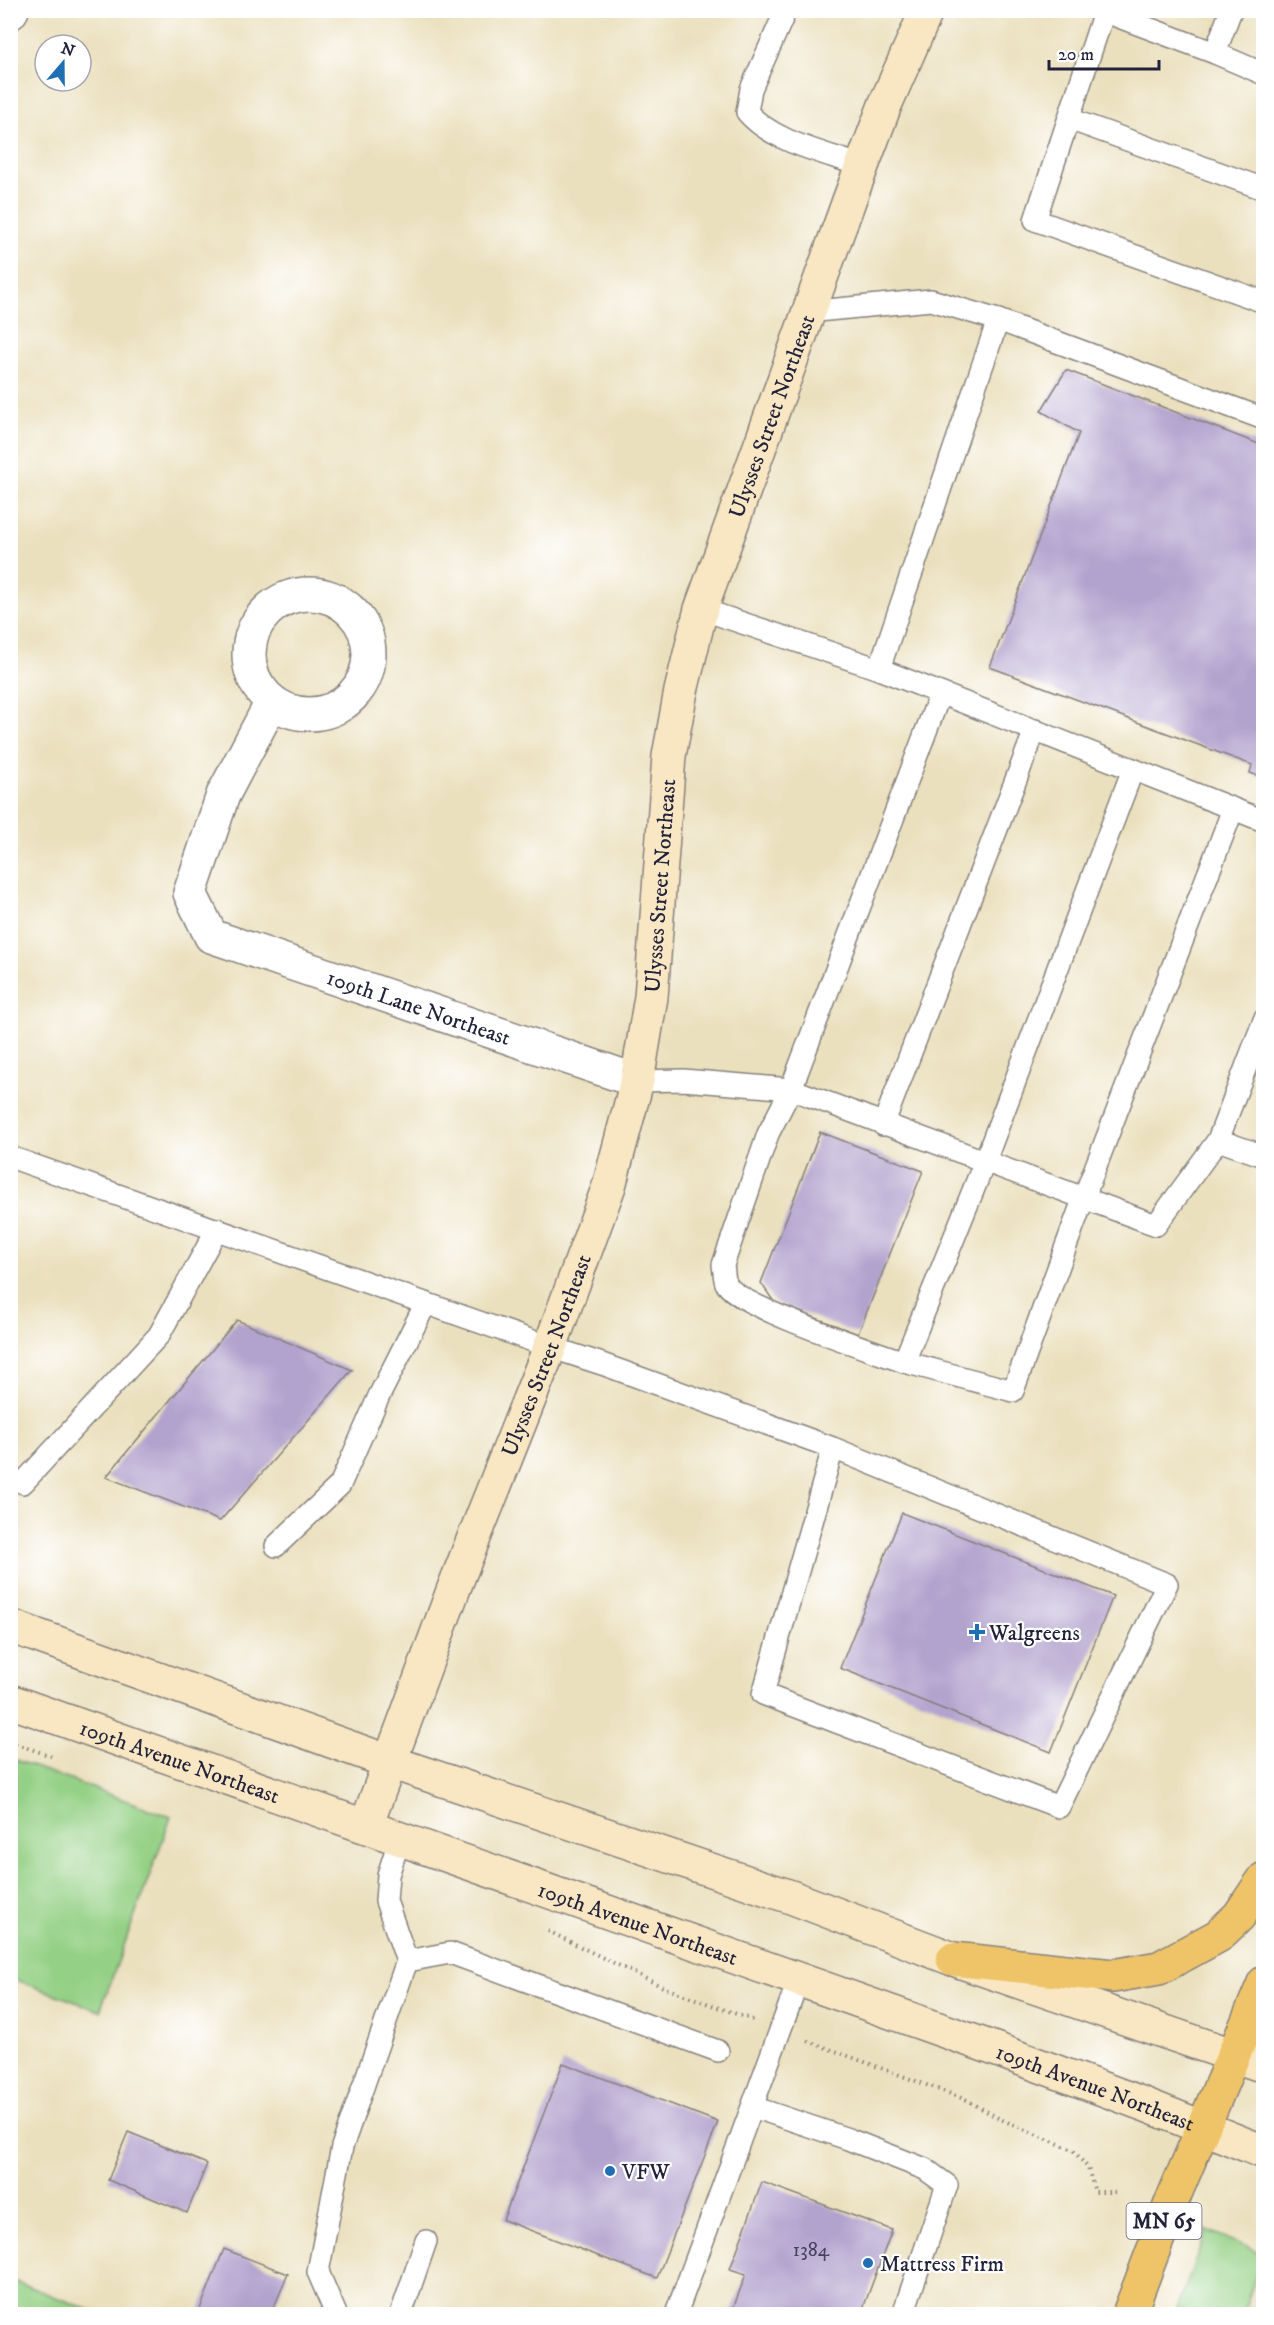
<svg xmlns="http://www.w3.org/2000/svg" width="1274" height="2325" font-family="'IM FELL DW Pica',serif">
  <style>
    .green { fill: #94d085; stroke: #5b7960; stroke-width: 1.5 }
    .building { fill: #b2a3ce }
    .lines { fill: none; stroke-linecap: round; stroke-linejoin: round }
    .lane-casing { stroke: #86817c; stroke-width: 24 }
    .street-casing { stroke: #86817c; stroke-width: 36 }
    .secondary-casing { stroke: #86817c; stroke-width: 36 }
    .highway-casing { stroke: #86817c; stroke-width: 36 }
    .path { stroke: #86817c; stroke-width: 4; stroke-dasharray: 1.5 4.5; stroke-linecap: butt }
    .lane { stroke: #fff; stroke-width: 21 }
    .street { stroke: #fff; stroke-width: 33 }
    .secondary { stroke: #f9e7c3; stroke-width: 33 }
    .highway { stroke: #efc469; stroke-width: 33 }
    .poi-dot { fill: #1f6fb2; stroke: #fff; stroke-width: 2 }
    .labels { text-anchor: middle; stroke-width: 4.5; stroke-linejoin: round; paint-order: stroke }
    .number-label { font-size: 20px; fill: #464260 }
    .shield { fill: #fff; stroke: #646476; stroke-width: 1.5 }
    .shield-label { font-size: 21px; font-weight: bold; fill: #22223b }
    .street-label { font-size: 22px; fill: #22223b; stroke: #fff }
    .poi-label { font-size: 22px; fill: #22223b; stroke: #fff; text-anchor: start }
  </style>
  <rect width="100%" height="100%" fill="#fff"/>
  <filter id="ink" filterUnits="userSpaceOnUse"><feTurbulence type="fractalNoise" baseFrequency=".0167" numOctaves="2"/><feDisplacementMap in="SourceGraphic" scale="12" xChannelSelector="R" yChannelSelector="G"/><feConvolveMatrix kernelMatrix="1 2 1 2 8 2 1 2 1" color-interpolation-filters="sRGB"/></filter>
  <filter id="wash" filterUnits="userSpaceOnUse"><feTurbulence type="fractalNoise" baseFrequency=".008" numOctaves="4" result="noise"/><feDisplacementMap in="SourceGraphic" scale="24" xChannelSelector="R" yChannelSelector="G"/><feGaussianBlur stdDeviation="1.35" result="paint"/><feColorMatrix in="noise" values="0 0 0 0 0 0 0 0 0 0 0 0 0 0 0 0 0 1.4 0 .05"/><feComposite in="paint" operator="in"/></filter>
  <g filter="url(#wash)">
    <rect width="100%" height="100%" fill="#ebe0be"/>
    <!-- green -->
    <g class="green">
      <polygon points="10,1758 171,1817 100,2011 11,1978"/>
      <polygon points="1207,2230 1263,2254 1243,2314 1175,2314"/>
      <polygon points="10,2280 11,2280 101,2314 11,2314"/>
    </g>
    <g id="blocks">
      <!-- building -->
      <g class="building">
        <polygon points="1066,370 1264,446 1264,778 1250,773 1252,765 990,667 1079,433 1041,411"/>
        <polygon points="820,1132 923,1171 858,1334 774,1302 761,1283"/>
        <polygon points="237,1320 352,1370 220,1521 106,1477"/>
        <polygon points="902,1513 1113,1596 1051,1752 840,1668"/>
        <polygon points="563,2063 718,2122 657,2278 503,2220"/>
        <polygon points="128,2132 207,2164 187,2213 108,2180"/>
        <polygon points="762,2182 892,2230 861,2314 731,2314 746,2274 730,2269"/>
        <polygon points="224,2249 288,2274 271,2314 213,2314 200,2309"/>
      </g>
    </g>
  </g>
  <g filter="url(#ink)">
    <use href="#blocks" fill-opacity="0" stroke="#86817c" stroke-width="1.5"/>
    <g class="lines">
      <!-- lane casing -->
      <g class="lane-casing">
        <g id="lane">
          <path d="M786 10 751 89 747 112C772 142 826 153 862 166"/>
          <polyline points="1100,10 1215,53 1264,74"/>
          <polyline points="1104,12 1035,220 1264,302"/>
          <polyline points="1215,53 1231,10"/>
          <polyline points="1069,119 1264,189"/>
          <polyline points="807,312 931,300 998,320 1264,419"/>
          <polyline points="701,609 879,669 1264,821"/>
          <polyline points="879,669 998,320"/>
          <polyline points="1133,769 985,1161 904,1362 1013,1391 1084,1197 1233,809"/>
          <polyline points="637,1081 683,1080 791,1089 1156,1225 1218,1140 1264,1156"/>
          <polyline points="883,1125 1035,730"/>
          <polyline points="1218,1140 1264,1020"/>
          <polyline points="10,1157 550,1347 602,1364 833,1448 763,1694 1059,1807 1167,1584 833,1448"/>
          <path d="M904 1362C874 1351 737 1307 726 1283 724 1279 724 1270 723 1265L768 1134 791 1089 940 694"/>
          <polyline points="23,1483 159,1335 217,1229"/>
          <polyline points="276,1546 340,1485 379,1396 426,1303"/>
          <polyline points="407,1961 450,1953 718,2051"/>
          <polyline points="753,2107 848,2139 925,2169 947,2185 903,2314"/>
          <polyline points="336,2314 318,2272 342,2147 407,1961 386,1901 388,1875 400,1838"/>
          <polyline points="401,2314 426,2241"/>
          <polyline points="676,2314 799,1979"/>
        </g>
      </g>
      <!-- street casing -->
      <g class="street-casing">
        <g id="street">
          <polyline points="10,13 12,10"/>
          <circle cx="309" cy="654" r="60"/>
          <path id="s1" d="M272 702 223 795 190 893 211 936 637 1081"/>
        </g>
      </g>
      <!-- secondary casing -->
      <g class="secondary-casing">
        <g id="secondary">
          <polyline points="10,1626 390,1762 791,1897 953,1959 1264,2066"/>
          <path id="s2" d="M10 1701 984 2045 1146 2105 1264 2152"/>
          <path id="s3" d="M366 1826 454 1588 550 1347 609 1186 637 1081 651 997 669 756 681 691 701 609 850 198 885 105 927 10"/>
        </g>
      </g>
      <!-- highway casing -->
      <g class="highway-casing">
        <g id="highway">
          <polyline points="953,1959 1113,1976 1159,1968 1218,1936 1239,1916 1264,1879"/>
          <polyline points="1129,2314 1172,2201 1264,1983"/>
        </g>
      </g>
      <!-- path -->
      <g class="path">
        <polyline points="10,1742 54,1757"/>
        <polyline points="548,1931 665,1988 753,2020"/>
        <polyline points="808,2041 967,2100 1000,2119 1073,2150 1088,2168 1095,2192 1115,2192"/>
      </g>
      <!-- lane -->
      <use href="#lane" class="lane"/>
      <!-- street -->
      <use href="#street" class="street"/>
      <!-- secondary -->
      <use href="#secondary" class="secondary"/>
      <!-- highway -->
      <use href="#highway" class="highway"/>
    </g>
  </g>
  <!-- markers -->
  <g class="poi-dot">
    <path d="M974 1623h6v6h6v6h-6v6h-6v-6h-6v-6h6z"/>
    <circle cx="610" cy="2171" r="6"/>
    <circle cx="868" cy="2263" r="6"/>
  </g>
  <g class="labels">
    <!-- number labels -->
    <g class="number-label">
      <text x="811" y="2256">1384</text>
    </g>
    <!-- shield labels -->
    <rect class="shield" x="1126.5" y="2203" width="75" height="36" rx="4.5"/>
    <g class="shield-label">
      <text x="1164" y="2228">MN 65</text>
    </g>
    <!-- street labels -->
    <g class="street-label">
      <text dy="8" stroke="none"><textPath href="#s3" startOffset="1476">Ulysses Street Northeast</textPath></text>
      <text dy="8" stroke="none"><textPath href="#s3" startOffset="990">Ulysses Street Northeast</textPath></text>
      <text dy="8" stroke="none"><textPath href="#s1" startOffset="476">109th Lane Northeast</textPath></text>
      <text dy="8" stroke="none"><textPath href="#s3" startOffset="504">Ulysses Street Northeast</textPath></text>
      <text dy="8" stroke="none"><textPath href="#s2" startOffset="180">109th Avenue Northeast</textPath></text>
      <text dy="8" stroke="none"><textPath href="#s2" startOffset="666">109th Avenue Northeast</textPath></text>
      <text dy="8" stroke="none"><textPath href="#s2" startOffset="1152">109th Avenue Northeast</textPath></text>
    </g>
    <!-- poi labels -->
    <g class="poi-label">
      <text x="989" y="1640">Walgreens</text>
      <text x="622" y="2179">VFW</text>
      <text x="880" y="2271">Mattress Firm</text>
    </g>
  </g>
  <!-- margin -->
  <rect width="1274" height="2325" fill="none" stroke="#fff" stroke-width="36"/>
  <!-- north arrow -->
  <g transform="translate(63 63) rotate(20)"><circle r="28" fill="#ffffff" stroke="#a7a7b1" stroke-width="1.5"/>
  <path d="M0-4.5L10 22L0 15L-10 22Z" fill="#1f6fb2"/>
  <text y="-9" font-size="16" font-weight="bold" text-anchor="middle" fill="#22223b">N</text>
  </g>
  <!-- scale -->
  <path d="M1049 60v9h110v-9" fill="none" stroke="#22223b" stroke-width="3"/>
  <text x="1058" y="60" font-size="18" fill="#22223b" stroke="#ffffff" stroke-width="4.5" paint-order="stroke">20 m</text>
</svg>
